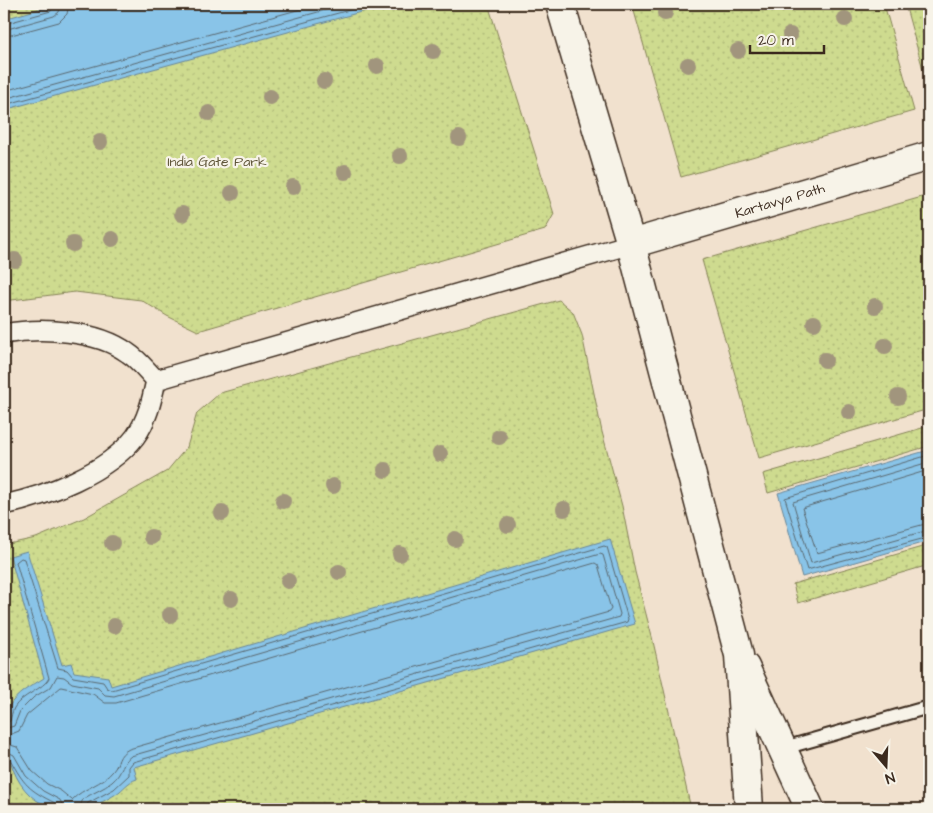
<svg xmlns="http://www.w3.org/2000/svg" width="933" height="813" font-family="'Architects Daughter',sans-serif">
  <style>
    .green { fill: url(#green-dots); stroke: #848256 }
    .water { fill: #89c4e8; stroke: #6a8697 }
    .lines { fill: none; stroke-linecap: round; stroke-linejoin: round }
    .shore { stroke: #5a686f; stroke-width: 1 }
    .service-casing { stroke: #3b2a1e; stroke-width: 16 }
    .pedestrian-casing { stroke: #3b2a1e; stroke-width: 22 }
    .secondary-casing { stroke: #3b2a1e; stroke-width: 31 }
    .service { stroke: #f7f3e8; stroke-width: 12 }
    .pedestrian { stroke: #f7f3e8; stroke-width: 19 }
    .secondary { stroke: #f7f3e8; stroke-width: 28 }
    .tree { fill: #a1957d }
    .labels { text-anchor: middle; stroke-width: 4.5; stroke-linejoin: round; paint-order: stroke }
    .park-label { font-size: 14px; fill: #60563a; stroke: #f7f3e8 }
    .street-label { font-size: 14px; fill: #3b2a1e; stroke: #f7f3e8 }
  </style>
  <defs>
    <pattern id="green-dots" width="8" height="8" patternUnits="userSpaceOnUse" patternTransform="scale(1.25)"><rect width="8" height="8" fill="#cedb8f"/><path d="M2 2h.1M6 6h.1" fill="none" stroke="#b2bc7b" stroke-width="1.8" stroke-linecap="round"/></pattern>
  </defs>
  <rect width="100%" height="100%" fill="#f1e1ce"/>
  <filter id="ink" filterUnits="userSpaceOnUse"><feTurbulence type="fractalNoise" baseFrequency=".02" numOctaves="2"/><feDisplacementMap in="SourceGraphic" scale="10" xChannelSelector="R" yChannelSelector="G"/><feConvolveMatrix kernelMatrix="1 2 1 2 8 2 1 2 1" color-interpolation-filters="sRGB"/></filter>
  <g filter="url(#ink)">
    <!-- green -->
    <g class="green">
      <polygon points="4,4 488,4 554,214 545,230 198,331 167,316 141,300 75,292 4,301"/>
      <polygon points="632,4 884,4 914,111 681,177"/>
      <polygon points="905,4 929,4 929,91"/>
      <polygon points="929,195 929,409 759,458 702,260"/>
      <polygon points="559,300 573,312 582,335 602,432 622,506 635,572 652,637 691,809 4,809 4,545 36,538 84,518 167,471 187,447 197,413 220,393"/>
      <polygon points="929,426 929,446 768,493 763,474"/>
      <polygon points="929,545 929,565 798,603 793,584"/>
    </g>
    <!-- water -->
    <g class="water">
      <polygon points="57,4 390,4 4,110 4,19"/>
      <polygon points="929,450 929,541 802,577 778,493"/>
      <path d="M610 539 635 624 134 767 137 779C127 782 124 789 116 794 99 805 78 813 58 809 13 801 0 746 9 707 15 694 33 685 44 678L10 556 27 551 62 665 71 663 74 672 108 677 111 686Z"/>
    </g>
    <g class="lines">
      <!-- shore -->
      <g class="shore">
        <polyline points="4,24 51,11 55,4"/>
        <polyline points="4,30 54,16 59,12 61,4"/>
        <polyline points="4,37 59,22 67,14 69,4"/>
        <polyline points="4,91 319,4"/>
        <polyline points="4,99 347,4"/>
        <polyline points="4,105 371,4"/>
        <polyline points="929,455 785,498 807,570 929,537"/>
        <polyline points="929,462 793,502 811,563 929,530"/>
        <polyline points="929,470 802,508 817,553 929,523"/>
        <path d="M4 723 10 721C11 717 12 712 14 708 21 695 44 689 49 678L16 562 21 558 24 559 58 668 67 670 73 677 103 682 107 688 112 690 604 546 607 547 628 619 627 622 133 762 129 767V775L114 789 88 803 85 809"/>
        <path d="M4 729 14 726 20 711 34 697 51 687 57 676 64 677 72 683 98 688 105 695 114 696 600 554 603 555 620 614 619 617 131 756C122 762 123 773 112 782 104 789 92 793 83 799L79 809"/>
        <path d="M4 737 19 731 27 715 61 687 93 694 105 703H116L595 563 598 565 611 609 609 612 129 749C117 755 120 763 113 771 103 784 83 788 72 800L61 791 47 784 32 771 17 747 4 743"/>
        <polyline points="4,750 14,755 26,776 43,791 60,800 64,809"/>
        <path d="M4 757 10 759C24 785 29 790 55 803L57 809"/>
      </g>
      <!-- service casing -->
      <g class="service-casing">
        <polyline id="service" points="784,748 929,707"/>
      </g>
      <!-- pedestrian casing -->
      <g class="pedestrian-casing">
        <g id="pedestrian">
          <path d="M4 334C41 327 97 330 128 353 139 360 147 371 156 380 152 400 147 421 135 437 108 472 46 496 4 505"/>
          <polyline points="156,380 631,244"/>
        </g>
      </g>
      <!-- secondary casing -->
      <g class="secondary-casing">
        <g id="secondary">
          <polyline points="560,4 631,244 739,655 749,809"/>
          <path id="s1" d="M631 244 929 156"/>
          <polyline points="745,667 810,809"/>
        </g>
      </g>
      <!-- service -->
      <use href="#service" class="service"/>
      <!-- pedestrian -->
      <use href="#pedestrian" class="pedestrian"/>
      <!-- secondary -->
      <use href="#secondary" class="secondary"/>
    </g>
    <!-- trees -->
    <g class="tree">
      <circle cx="665" cy="13" r="8"/>
      <circle cx="845" cy="19" r="8"/>
      <circle cx="790" cy="35" r="8"/>
      <circle cx="433" cy="51" r="8"/>
      <circle cx="738" cy="51" r="8"/>
      <circle cx="688" cy="65" r="8"/>
      <circle cx="377" cy="66" r="8"/>
      <circle cx="324" cy="81" r="8"/>
      <circle cx="270" cy="97" r="8"/>
      <circle cx="209" cy="113" r="8"/>
      <circle cx="459" cy="138" r="8"/>
      <circle cx="100" cy="142" r="8"/>
      <circle cx="400" cy="156" r="8"/>
      <circle cx="345" cy="172" r="8"/>
      <circle cx="293" cy="187" r="8"/>
      <circle cx="232" cy="193" r="8"/>
      <circle cx="182" cy="214" r="8"/>
      <circle cx="112" cy="239" r="8"/>
      <circle cx="73" cy="244" r="8"/>
      <circle cx="15" cy="260" r="8"/>
      <circle cx="875" cy="306" r="8"/>
      <circle cx="814" cy="323" r="8"/>
      <circle cx="885" cy="346" r="8"/>
      <circle cx="825" cy="360" r="8"/>
      <circle cx="898" cy="397" r="8"/>
      <circle cx="849" cy="412" r="8"/>
      <circle cx="499" cy="437" r="8"/>
      <circle cx="440" cy="454" r="8"/>
      <circle cx="385" cy="470" r="8"/>
      <circle cx="333" cy="486" r="8"/>
      <circle cx="283" cy="501" r="8"/>
      <circle cx="564" cy="509" r="8"/>
      <circle cx="222" cy="513" r="8"/>
      <circle cx="508" cy="525" r="8"/>
      <circle cx="151" cy="537" r="8"/>
      <circle cx="455" cy="539" r="8"/>
      <circle cx="112" cy="543" r="8"/>
      <circle cx="400" cy="554" r="8"/>
      <circle cx="339" cy="572" r="8"/>
      <circle cx="288" cy="581" r="8"/>
      <circle cx="231" cy="599" r="8"/>
      <circle cx="170" cy="615" r="8"/>
      <circle cx="114" cy="626" r="8"/>
    </g>
  </g>
  <g class="labels">
    <!-- park labels -->
    <g class="park-label">
      <text x="217" y="166">India Gate Park</text>
    </g>
    <!-- street labels -->
    <g class="street-label">
      <text dy="5" stroke="none"><textPath href="#s1" startOffset="155">Kartavya Path</textPath></text>
    </g>
  </g>
  <!-- margin -->
  <rect width="933" height="813" fill="none" stroke="#f7f3e8" stroke-width="20"/>
  <rect x="10" y="10" width="913" height="793" fill="none" stroke="#3b2a1e" stroke-width="2" filter="url(#ink)"/>
  <!-- north arrow -->
  <g transform="translate(886 766) rotate(161)" stroke="#f7f3e8" stroke-width="4" paint-order="stroke">
  <path d="M0-4L9 19L0 12L-9 19Z" fill="#3b2a1e"/>
  <text y="-8" font-size="14" font-weight="bold" text-anchor="middle" fill="#3b2a1e">N</text>
  </g>
  <!-- scale -->
  <path d="M750 45v8h74v-8" fill="none" stroke="#3b2a1e" stroke-width="2.5"/>
  <text x="758" y="45" font-size="15" fill="#3b2a1e" stroke="#f7f3e8" stroke-width="4" paint-order="stroke">20 m</text>
</svg>
